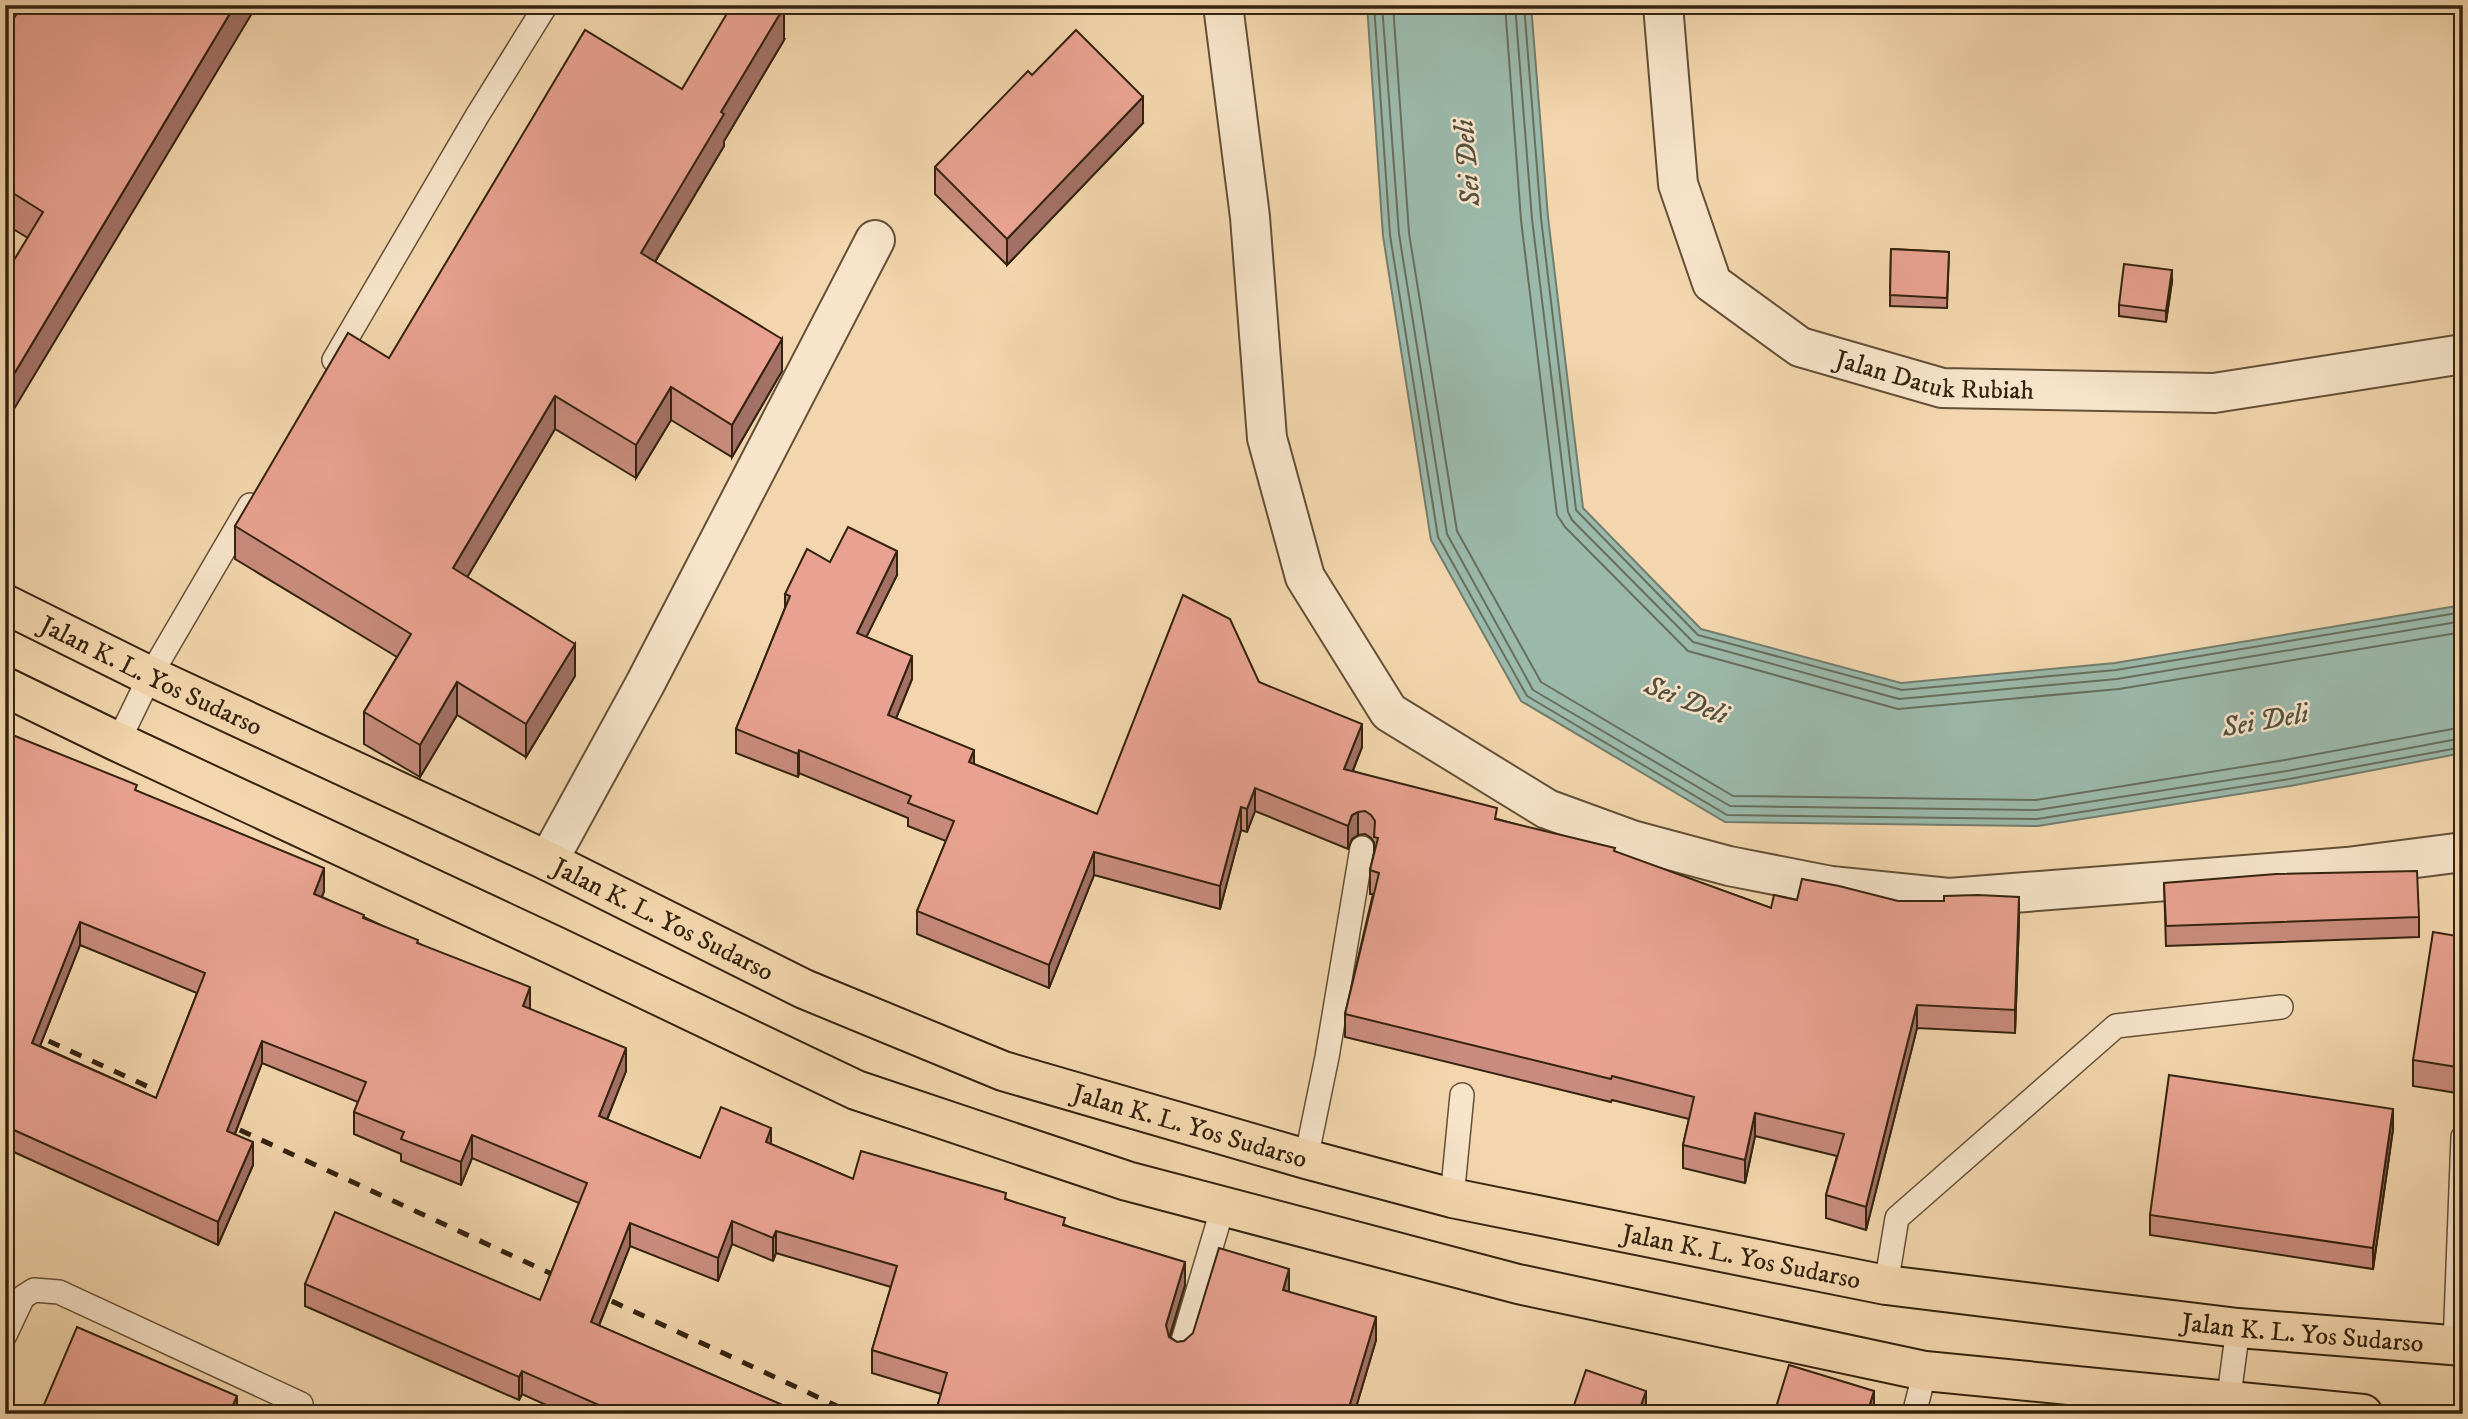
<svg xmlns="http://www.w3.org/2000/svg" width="2468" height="1419" font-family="'IM FELL DW Pica',serif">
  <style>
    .water { fill: #9bb9ab; stroke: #727d6d; stroke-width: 2 }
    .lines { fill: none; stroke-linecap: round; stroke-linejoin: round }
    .shore { stroke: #686e5d; stroke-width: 2 }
    .lane-casing { stroke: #645036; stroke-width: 26 }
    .street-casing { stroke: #645036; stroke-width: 42 }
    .highway-casing { stroke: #34230f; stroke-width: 42 }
    .lane { stroke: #f7e4ca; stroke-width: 23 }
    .street { stroke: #f7e4ca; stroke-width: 38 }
    .highway { stroke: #f3d6ad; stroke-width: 38 }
    .rail { stroke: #34230f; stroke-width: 5; stroke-dasharray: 12 12; stroke-linecap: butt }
    .wall { fill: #c88b7d; stroke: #34230f; stroke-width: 2; fill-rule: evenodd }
    .shaded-wall { fill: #a37166; stroke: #34230f; stroke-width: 2 }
    .building { fill: #e9a291; stroke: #34230f; stroke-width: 2; fill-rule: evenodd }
    .labels { text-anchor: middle; stroke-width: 5; stroke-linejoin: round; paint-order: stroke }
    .street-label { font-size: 26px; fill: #34230f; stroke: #f7e4ca }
    .water-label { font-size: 28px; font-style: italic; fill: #53503e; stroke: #f7e4ca }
  </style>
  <rect width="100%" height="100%" fill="#f3d6ad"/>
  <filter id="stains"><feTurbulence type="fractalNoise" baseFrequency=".00286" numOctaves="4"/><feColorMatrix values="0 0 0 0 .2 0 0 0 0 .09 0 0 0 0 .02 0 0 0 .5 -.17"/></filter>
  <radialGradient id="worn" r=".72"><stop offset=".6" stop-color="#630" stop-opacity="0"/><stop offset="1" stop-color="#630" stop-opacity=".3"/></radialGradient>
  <!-- water -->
  <polygon class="water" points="1367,5 1531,5 1548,217 1583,508 1701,629 1901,683 2115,663 2463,605 2463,753 2290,786 2038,826 1725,822 1521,701 1431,540 1383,236"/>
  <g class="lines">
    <!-- shore -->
    <g class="shore">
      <polyline points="1374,5 1390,235 1438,537 1527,696 1727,815 2037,819 2289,779 2463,747"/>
      <polyline points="1382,5 1399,234 1447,534 1533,690 1730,806 2037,810 2287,771 2463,738"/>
      <polyline points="1393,5 1409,233 1457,531 1541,682 1733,796 2036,800 2285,760 2463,727"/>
      <polyline points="1505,5 1521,220 1557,515 1565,527 1688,651 1898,709 2119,689 2463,632"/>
      <polyline points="1515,5 1532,219 1568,512 1572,520 1693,642 1899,699 2117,679 2463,621"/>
      <polyline points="1524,5 1541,218 1576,510 1698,635 1902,690 2116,670 2463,612"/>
    </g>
    <!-- lane casing -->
    <g class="lane-casing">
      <g id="lane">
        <polyline points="334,360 477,116 546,5"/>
        <polyline points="118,742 150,676 250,505"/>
        <polyline points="1306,1159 1327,1057 1362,848"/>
        <polyline points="1452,1198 1462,1095"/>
        <polyline points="1886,1285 1897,1218 2116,1026 2281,1007"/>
        <polyline points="5,1335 23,1297 34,1290 59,1292 301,1404 298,1414"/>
        <polyline points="2455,1345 2463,1137"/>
        <polyline points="1180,1351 1223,1207"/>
        <polyline points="2227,1411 2238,1328"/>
        <polyline points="1914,1414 1925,1371"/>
      </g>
    </g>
    <!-- street casing -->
    <g class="street-casing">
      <g id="street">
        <polyline points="1223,5 1250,217 1267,438 1305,577 1389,712 1547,809 1632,840 1729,866 1831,886 1949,898 2347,867 2463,852"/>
        <path id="s1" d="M1663 5 1678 184 1712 283 1800 347 1942 388 2214 393 2463 354"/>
        <polyline points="548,861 645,684 875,240"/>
      </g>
    </g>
    <!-- highway casing -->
    <g class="highway-casing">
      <g id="highway">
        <path id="s2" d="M5 604 150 676 548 861 804 989 1003 1071 1306 1159 1452 1198 1886 1285 2238 1328 2463 1346"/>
        <polyline points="5,687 118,742 555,946 856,1090 1127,1181 1518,1284 1925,1371 2363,1414"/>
      </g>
    </g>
    <!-- lane -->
    <use href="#lane" class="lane"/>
    <!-- street -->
    <use href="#street" class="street"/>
    <!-- highway -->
    <use href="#highway" class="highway"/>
    <!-- rail -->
    <g class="rail">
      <polyline points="5,1021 177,1100"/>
      <polyline points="218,1120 567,1281"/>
      <polyline points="590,1291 854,1414"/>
    </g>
  </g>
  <!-- wall -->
  <g class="wall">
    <polygon points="257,5 28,238 5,224 5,33"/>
    <polygon points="784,40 724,141 724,146 655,262 782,371 732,457 671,420 636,478 555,429 467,577 575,676 526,757 457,715 420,777 364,744 364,712 397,657 235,559 235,526 389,358 682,89"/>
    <polygon points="1032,75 1143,123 1007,265 935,194 935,167"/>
    <polygon points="1891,249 1949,252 1947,308 1890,306"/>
    <polygon points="2172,281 2166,322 2119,316 2119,305"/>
    <polygon points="830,562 897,575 866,637 912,679 896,718 974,764 1097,814 1259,682 1362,747 1353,771 1497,819 1615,852 1771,908 1797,900 1898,901 2019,920 2015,1033 1917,1028 1866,1230 1826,1218 1826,1195 1837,1156 1755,1136 1745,1183 1683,1168 1683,1145 1689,1119 1612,1100 1611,1102 1345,1037 1345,1014 1373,894 1370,894 1370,870 1374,853 1374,842 1371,838 1365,834 1358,835 1352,839 1348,849 1255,811 1247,832 1241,830 1220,909 1094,875 1049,988 917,934 917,911 946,841 908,826 908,818 799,773 798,777 736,753 736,729 785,608 785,594"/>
    <path d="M5 732 137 791 324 891 322 897 418 943 530 1009 626 1071 607 1120 700 1158 771 1144 853 1179 1006 1199 1065 1225 1185 1285 1170 1337 1177 1342 1184 1341 1289 1292 1376 1340 1354 1414H935L941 1394 872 1373V1350L891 1287 776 1253 773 1261 732 1244 718 1281 630 1246 599 1326 803 1414H566L522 1394 519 1400 305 1306V1284L540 1300 579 1203 472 1158 461 1185 401 1161V1154L354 1134V1112L358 1102 262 1063 235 1134 253 1165 218 1245 5 1148ZM80 945 197 993 156 1098 40 1046Z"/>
    <polygon points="2164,883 2419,917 2419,937 2166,946"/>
    <polygon points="2463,937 2463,1094 2413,1086 2413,1060"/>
    <polygon points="2393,1129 2373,1269 2150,1235 2150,1215"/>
  </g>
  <!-- shaded-wall -->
  <g class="shaded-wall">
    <polygon points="235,5 257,5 5,424 5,389"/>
    <polygon points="784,7 784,40 724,141 724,146 641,285 641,253 721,112"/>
    <polygon points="1143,97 1143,123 1007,265 1007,239"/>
    <polygon points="2172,270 2172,281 2166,322 2166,311"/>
    <polygon points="782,339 782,371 732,457 732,425"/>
    <polygon points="671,387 671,420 636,478 636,445"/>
    <polygon points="555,396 555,429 453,601 453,568"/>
    <polygon points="897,551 897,575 857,656 857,633"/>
    <polygon points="575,644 575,676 526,757 526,724"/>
    <polygon points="912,656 912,679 888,738 888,715"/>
    <polygon points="457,682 457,715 420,777 420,745"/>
    <polygon points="1362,724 1362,747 1344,792 1344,769"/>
    <polygon points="799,750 799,773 798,777 798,754"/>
    <polygon points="974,750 974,773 969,762"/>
    <polygon points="1255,788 1255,811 1247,832 1247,809"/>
    <polygon points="1241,807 1241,830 1220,909 1220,886"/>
    <polygon points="1358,812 1358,835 1352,839 1348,849 1348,826 1352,815"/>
    <polygon points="1094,852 1094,875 1049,988 1049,965"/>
    <polygon points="324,868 324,891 314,917 314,894"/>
    <polygon points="2019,897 2019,920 2015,1033 2015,1010"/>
    <polygon points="80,922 80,945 32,1066 32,1043"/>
    <polygon points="530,987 530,1010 523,1006"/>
    <polygon points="1917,1005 1917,1028 1866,1230 1866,1207"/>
    <polygon points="262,1041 262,1063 227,1154 227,1131"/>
    <polygon points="626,1048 626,1071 599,1139 599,1116"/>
    <polygon points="2393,1109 2393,1129 2373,1269 2373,1248"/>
    <polygon points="1755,1113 1755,1136 1745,1183 1745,1160"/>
    <polygon points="771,1128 771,1151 766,1142"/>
    <polygon points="472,1135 472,1158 461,1185 461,1162"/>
    <polygon points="253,1142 253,1165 218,1245 218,1222"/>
    <polygon points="732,1221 732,1244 718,1281 718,1258"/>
    <polygon points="630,1223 630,1246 591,1345 591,1322"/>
    <polygon points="776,1231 776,1253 773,1261 773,1238"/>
    <polygon points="1185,1262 1185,1285 1166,1348 1166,1325"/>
    <polygon points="1289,1269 1289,1292 1283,1290"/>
    <polygon points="1376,1317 1376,1340 1354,1414 1347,1414"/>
    <polygon points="522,1371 522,1394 519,1400 519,1377"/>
    <polygon points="1646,1391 1646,1414 1638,1414"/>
    <polygon points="1874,1391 1874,1414 1867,1414"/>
    <polygon points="237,1396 237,1414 229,1414"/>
  </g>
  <!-- building -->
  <g class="building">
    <polygon points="22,5 235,5 5,389 5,275 43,212 5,188 5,33"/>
    <polygon points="732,5 781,5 784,7 721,112 724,114 641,253 782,339 732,425 671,387 636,445 555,396 453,568 575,644 526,724 457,682 420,745 364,712 411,634 235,526 348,333 389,358 585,30 682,89"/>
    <polygon points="1076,30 1143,97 1007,239 935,167 1028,71 1032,75"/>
    <polygon points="1891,249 1949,252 1947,298 1890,295"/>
    <polygon points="2124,264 2172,270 2166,311 2119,305"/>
    <polygon points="848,527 897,551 857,633 912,656 888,715 974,750 969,762 1097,814 1183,595 1230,619 1259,682 1362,724 1344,769 1497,808 1495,819 1615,848 1614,851 1771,908 1774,895 1797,900 1802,879 1839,886 1898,901 1944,901 1944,896 1978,895 2019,897 2015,1010 1917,1005 1866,1207 1826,1195 1844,1134 1755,1113 1745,1160 1683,1145 1694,1097 1612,1076 1611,1079 1345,1014 1379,873 1370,870 1378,838 1374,837 1375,821 1371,815 1365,811 1358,812 1352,815 1348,826 1255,788 1247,809 1241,807 1220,886 1094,852 1049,965 917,911 954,821 908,803 911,796 799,750 798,754 736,729 790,596 785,594 807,549 830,562"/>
    <path d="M5 732 137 785 135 790 324 868 314 894 364 915 363 918 418 940 417 943 530 987 523 1006 626 1048 599 1116 700 1158 721 1107 771 1128 766 1142 853 1179 861 1151 1006 1193 1005 1199 1065 1218 1063 1225 1185 1262 1166 1325 1169 1337 1177 1342 1184 1341 1193 1333 1219 1248 1289 1269 1283 1290 1376 1317 1347 1414H935L947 1373 872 1350 897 1266 776 1231 773 1238 732 1221 718 1258 630 1223 591 1322 803 1414H619L522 1371 519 1377 305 1284 335 1212 540 1300 587 1183 472 1135 461 1162 401 1139 404 1132 354 1112 366 1082 262 1041 227 1131 253 1142 218 1222 5 1126ZM80 922 205 973 156 1098 32 1043Z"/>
    <polygon points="2417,871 2419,917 2166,926 2164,883 2276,874"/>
    <polygon points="2433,932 2463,937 2463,1068 2413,1060"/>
    <polygon points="2169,1075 2393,1109 2373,1248 2150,1215"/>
    <polygon points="77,1327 237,1396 229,1414 40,1414"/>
    <polygon points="1789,1365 1874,1391 1867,1414 1774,1414"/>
    <polygon points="1586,1370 1646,1391 1638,1414 1571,1414"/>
  </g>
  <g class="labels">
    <!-- street labels -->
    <g class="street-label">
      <text dy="9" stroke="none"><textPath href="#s1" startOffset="532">Jalan Datuk Rubiah</textPath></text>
      <text dy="9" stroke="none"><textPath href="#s2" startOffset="163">Jalan K. L. Yos Sudarso</textPath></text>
      <text dy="9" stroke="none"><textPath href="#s2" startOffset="730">Jalan K. L. Yos Sudarso</textPath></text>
      <text dy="9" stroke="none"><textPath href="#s2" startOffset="1297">Jalan K. L. Yos Sudarso</textPath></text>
      <text dy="9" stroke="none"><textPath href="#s2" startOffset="1864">Jalan K. L. Yos Sudarso</textPath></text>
      <text dy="9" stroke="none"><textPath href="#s2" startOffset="2431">Jalan K. L. Yos Sudarso</textPath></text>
    </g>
    <!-- water labels -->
    <g class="water-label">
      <text transform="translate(1466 163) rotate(-95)" y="10">Sei Deli</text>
      <text transform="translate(1687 699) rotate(22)" y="10">Sei Deli</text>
      <text transform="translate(2265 719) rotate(-10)" y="10">Sei Deli</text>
    </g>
  </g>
  <!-- margin -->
  <rect width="2468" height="1419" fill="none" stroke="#f3d6ad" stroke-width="28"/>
  <rect x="7" y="7" width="2454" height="1405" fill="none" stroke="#34230f" stroke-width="3.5"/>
  <rect x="14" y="14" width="2440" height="1391" fill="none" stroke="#34230f" stroke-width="2"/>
  <rect width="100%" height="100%" filter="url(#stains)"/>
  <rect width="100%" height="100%" fill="url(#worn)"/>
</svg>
